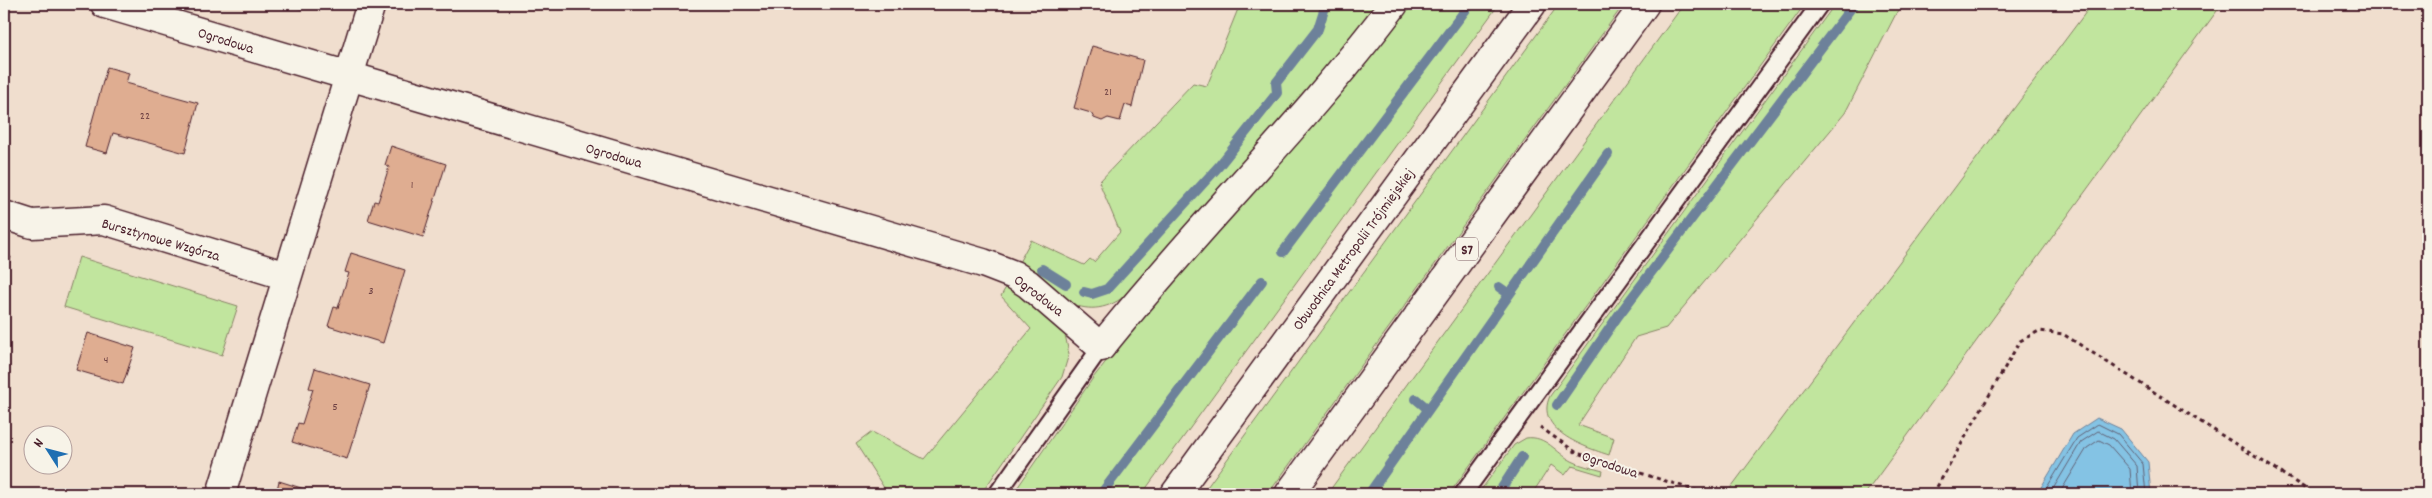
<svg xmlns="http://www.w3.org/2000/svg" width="2432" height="498" font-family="Dekko,sans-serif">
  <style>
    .green { fill: #c1e59e; stroke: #868264 }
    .water { fill: #84c3e4; stroke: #6d819a }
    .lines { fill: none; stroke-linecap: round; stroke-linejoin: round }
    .shore { stroke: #616175; stroke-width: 1 }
    .stream { stroke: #6d819a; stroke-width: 10 }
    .building { fill: #dfad91; stroke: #4a1f2b }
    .lane-casing { stroke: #4a1f2b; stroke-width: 20 }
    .street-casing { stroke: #4a1f2b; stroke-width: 31 }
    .highway-casing { stroke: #4a1f2b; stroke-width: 31 }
    .path { stroke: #4a1f2b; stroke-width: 3; stroke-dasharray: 4 4; stroke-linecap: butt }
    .lane { stroke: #f7f3e8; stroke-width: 16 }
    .street { stroke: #f7f3e8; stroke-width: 28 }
    .highway { stroke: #f7f3e8; stroke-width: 28 }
    .labels { text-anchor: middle; stroke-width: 4; stroke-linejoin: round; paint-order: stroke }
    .number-label { font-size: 12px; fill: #6f4244 }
    .shield { fill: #f7f3e8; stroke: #7e5f64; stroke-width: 1 }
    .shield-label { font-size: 14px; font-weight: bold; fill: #4a1f2b }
    .street-label { font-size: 15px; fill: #4a1f2b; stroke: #f7f3e8 }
  </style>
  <rect width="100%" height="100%" fill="#f0dece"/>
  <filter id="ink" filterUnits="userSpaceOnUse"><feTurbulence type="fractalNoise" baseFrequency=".02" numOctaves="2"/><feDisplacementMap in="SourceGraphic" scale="10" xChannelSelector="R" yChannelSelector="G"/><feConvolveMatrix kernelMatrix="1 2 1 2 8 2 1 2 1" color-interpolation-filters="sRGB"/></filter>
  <g filter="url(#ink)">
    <!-- green -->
    <g class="green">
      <path d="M1240 4H1379L1311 86 1125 296C1083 327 1052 292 1016 268L1031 240 1084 265 1090 259 1094 262 1120 232 1099 182 1193 83 1207 86Z"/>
      <polygon points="1412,4 1499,4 1142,494 1013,494 1093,378 1152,303 1312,126"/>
      <polygon points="1559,4 1624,4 1268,494 1202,494"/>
      <polygon points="1684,4 1805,4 1449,494 1327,494"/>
      <path d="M1835 4H1901L1845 113 1666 328 1636 337 1578 425 1614 438 1609 455C1584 447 1534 430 1550 396Z"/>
      <polygon points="2092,4 2222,4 1865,494 1726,494"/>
      <polygon points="79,257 238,306 222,355 64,307"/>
      <polygon points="1009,282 1065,334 1069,354 1062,377 981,494 888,494 856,444 872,432 924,459 1031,329 1001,296"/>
      <path d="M1526 438C1546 435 1556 453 1572 461 1581 466 1593 468 1603 471L1602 475 1572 466 1565 475 1551 465 1532 494H1478L1514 445Z"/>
    </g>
    <!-- water -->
    <polygon class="water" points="2097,418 2121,429 2148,462 2151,494 2037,494 2073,434"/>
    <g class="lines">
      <!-- shore -->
      <g class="shore">
        <polyline points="2043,494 2077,438 2098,424 2118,434 2143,464 2146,494"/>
        <polyline points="2050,494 2081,442 2098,431 2114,439 2137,466 2139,494"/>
        <polyline points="2059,494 2087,448 2099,440 2109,445 2130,469 2132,494"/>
      </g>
      <!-- stream -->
      <g class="stream">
        <polyline points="1283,252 1470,4"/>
        <polyline points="1042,269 1066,284"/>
        <polyline points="1499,287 1509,294"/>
        <polyline points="1084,292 1092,294 1107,289 1219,166 1277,93 1276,83 1318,29 1326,4"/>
        <polyline points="1416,399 1428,409"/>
        <polyline points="1557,405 1618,316 1854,4"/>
        <polyline points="1101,494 1262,281"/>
        <polyline points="1369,494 1608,154"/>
        <polyline points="1498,494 1522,457"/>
      </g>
    </g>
    <!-- building -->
    <g class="building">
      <polygon points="284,4 304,4 302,9"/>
      <polygon points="1092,46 1143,60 1132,107 1125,105 1120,121 1108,118 1102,121 1094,118 1091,113 1074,108"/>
      <polygon points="107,67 129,73 126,83 198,103 185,153 113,133 107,153 85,147"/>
      <polygon points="391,146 446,164 423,237 368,220 374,201 378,202 389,167 385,165"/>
      <polygon points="351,253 405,270 383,343 328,326 334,307 338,308 349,273 345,272"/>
      <polygon points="4,255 11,257 4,283"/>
      <polygon points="88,333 135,348 123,384 76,370"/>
      <polygon points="315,368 370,385 347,459 292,442 298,423 302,424 313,389 309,388"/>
      <polygon points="279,481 320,494 276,494"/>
    </g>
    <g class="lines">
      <!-- lane casing -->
      <g class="lane-casing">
        <g id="lane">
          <polyline points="997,494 1101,347"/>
          <polyline points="1463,494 1820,4"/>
        </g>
      </g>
      <!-- street casing -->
      <g class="street-casing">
        <g id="street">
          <path d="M105 4 983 263 1014 275 1028 284 1101 347C1195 229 1304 124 1394 4"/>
          <polyline points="4,215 32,224 104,220 287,276"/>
          <polyline points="221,494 371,4"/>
        </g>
      </g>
      <!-- highway casing -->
      <g class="highway-casing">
        <g id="highway">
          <polyline points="1175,494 1532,4"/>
          <polyline points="1289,494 1645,4"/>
        </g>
      </g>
      <!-- path -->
      <g class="path">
        <polyline points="1540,427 1577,453 1707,494"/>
        <polyline points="1933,494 2020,341 2039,331 2063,334 2314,494"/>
      </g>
      <!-- lane -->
      <use href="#lane" class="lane"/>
      <!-- street -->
      <use href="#street" class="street"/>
      <!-- highway -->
      <use href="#highway" class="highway"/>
    </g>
  </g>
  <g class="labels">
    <!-- number labels -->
    <g class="number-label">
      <text x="1108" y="95">21</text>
      <text x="145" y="119">22</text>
      <text x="412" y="188">1</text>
      <text x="371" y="294">3</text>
      <text x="106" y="363">4</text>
      <text x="335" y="410">5</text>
    </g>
    <!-- shield labels -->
    <rect class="shield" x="1456" y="237.5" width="22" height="23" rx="4"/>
    <g class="shield-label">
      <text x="1467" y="254">S7</text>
    </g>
    <!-- street labels -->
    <g class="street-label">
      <text transform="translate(226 40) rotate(17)" y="5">Ogrodowa</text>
      <text transform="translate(614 155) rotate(16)" y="5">Ogrodowa</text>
      <text transform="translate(161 239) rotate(16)" y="5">Bursztynowe Wzgórza</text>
      <text transform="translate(1353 249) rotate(-54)" y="5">Obwodnica Metropolii Trójmiejskiej</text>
      <text transform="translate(1039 295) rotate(37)" y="5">Ogrodowa</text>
      <text transform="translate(1610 464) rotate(18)" y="5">Ogrodowa</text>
    </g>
  </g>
  <!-- margin -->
  <rect width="2432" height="498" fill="none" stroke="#f7f3e8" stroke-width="20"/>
  <rect x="10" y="10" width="2412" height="478" fill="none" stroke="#4a1f2b" stroke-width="2" filter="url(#ink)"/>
  <!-- north arrow -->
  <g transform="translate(48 450) rotate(306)"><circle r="24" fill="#f7f3e8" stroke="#b29e9c"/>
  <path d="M0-4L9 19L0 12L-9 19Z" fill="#1f6fb2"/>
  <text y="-8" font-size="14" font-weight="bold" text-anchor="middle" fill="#4a1f2b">N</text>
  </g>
</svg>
